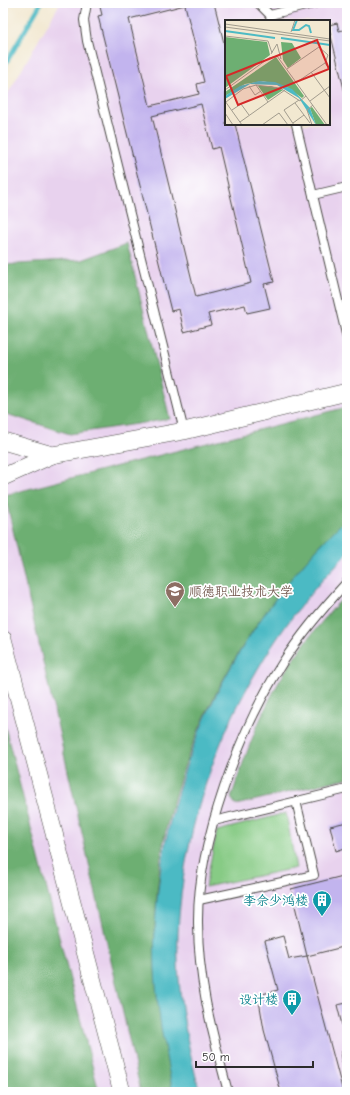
<svg xmlns="http://www.w3.org/2000/svg" width="350" height="1095" font-family="'Comic Neue','LXGW WenKai TC',sans-serif">
  <style>
    .built { fill: #e8d2ee; fill-rule: evenodd }
    .green { fill: #87cb85; stroke: #597b58 }
    .forest { fill: #6daf72; stroke: #4c6d4e }
    .water { fill: #4cbac4; stroke: #3c7278 }
    .lines { fill: none; stroke-linecap: round; stroke-linejoin: round }
    .stream { stroke: #4cbac4; stroke-width: 4.5 }
    .building { fill: #c2b4ee; fill-rule: evenodd }
    .lane-casing { stroke: #494744; stroke-width: 10 }
    .street-casing { stroke: #494744; stroke-width: 18 }
    .lane { stroke: #fff; stroke-width: 8 }
    .street { stroke: #fff; stroke-width: 17 }
    .labels { text-anchor: middle; stroke-width: 3.5; stroke-linejoin: round; paint-order: stroke }
    .education-label { font-size: 13px; fill: #785e54; stroke: #fff; text-anchor: start }
    .culture-label { font-size: 13px; fill: #0d838f; stroke: #fff; text-anchor: end }
    .inset-river { fill: none; stroke: #4cbac4; stroke-width: 2 }
    .inset-road { fill: none; stroke: #a29c8e; stroke-width: 1 }
    .view { fill: #d62828; fill-opacity: 0.15; stroke: #d62828; stroke-width: 2 }
    .inset-edge { fill: none; stroke: #2b2b2b; stroke-width: 2 }
  </style>
  <rect width="100%" height="100%" fill="#fff"/>
  <filter id="ink" filterUnits="userSpaceOnUse"><feTurbulence type="fractalNoise" baseFrequency=".025" numOctaves="2"/><feDisplacementMap in="SourceGraphic" scale="8" xChannelSelector="R" yChannelSelector="G"/><feConvolveMatrix kernelMatrix="1 2 1 2 8 2 1 2 1" color-interpolation-filters="sRGB"/></filter>
  <filter id="wash" filterUnits="userSpaceOnUse"><feTurbulence type="fractalNoise" baseFrequency=".012" numOctaves="4" result="noise"/><feDisplacementMap in="SourceGraphic" scale="16" xChannelSelector="R" yChannelSelector="G"/><feGaussianBlur stdDeviation="0.9" result="paint"/><feColorMatrix in="noise" values="0 0 0 0 0 0 0 0 0 0 0 0 0 0 0 0 0 1.4 0 .05"/><feComposite in="paint" operator="in"/></filter>
  <g filter="url(#wash)">
    <rect width="100%" height="100%" fill="#f2e8d0"/>
    <!-- built -->
    <path class="built" d="M60 3H347V1092H3V102ZM226 21H329V124H226Z"/>
    <!-- green -->
    <polygon class="green" points="286,813 296,868 205,887 217,831"/>
    <!-- forest -->
    <g class="forest">
      <polygon points="127,243 170,419 70,434 3,413 3,265 81,260"/>
      <path d="M347 407V518C256 606 185 723 162 850 158 875 156 903 155 929 152 983 163 1039 173 1092H141L5 495Z"/>
      <path d="M347 593V778L236 805 231 798C246 753 262 707 288 667 305 641 326 616 347 593Z"/>
      <polygon points="3,719 99,1092 3,1092"/>
    </g>
    <!-- water -->
    <path class="water" d="M347 518V554C247 653 184 793 178 934 176 987 186 1041 200 1092H173C162 1039 152 983 155 929 162 770 234 627 347 518Z"/>
    <g class="lines">
      <!-- stream -->
      <polyline class="stream" points="3,68 41,3"/>
    </g>
    <g id="blocks">
      <!-- building -->
      <g class="building">
        <path d="M99 3H136V6L146 3H214L226 51V124H235L274 282 264 284 270 308 247 313 245 305 208 314 211 325 184 332 179 309 171 311 98 16 102 15ZM185 5 204 82 197 84 199 94 150 106 129 19ZM201 104 212 149 219 147 251 283 196 297 152 116Z"/>
        <polygon points="337,23 339,31 347,29 347,101 329,28 329,25"/>
        <polygon points="347,822 347,853 346,853 345,848 336,851 330,826"/>
        <polygon points="347,875 347,946 307,956 291,889"/>
        <polygon points="283,936 289,959 307,956 343,1092 281,1092 264,1030 258,995 278,990 265,941"/>
        <polygon points="347,1003 347,1023 342,1025 337,1005"/>
      </g>
    </g>
  </g>
  <g filter="url(#ink)">
    <use href="#blocks" fill-opacity="0" stroke="#494744" stroke-width="1"/>
    <g class="lines">
      <!-- lane casing -->
      <g class="lane-casing">
        <g id="lane">
          <polyline points="87,3 84,20 87,41 184,431"/>
          <polyline points="258,3 270,15"/>
          <polyline points="271,21 270,15 317,3"/>
          <polyline points="296,124 347,338"/>
          <polyline points="313,195 347,187"/>
          <polyline points="214,821 347,789"/>
          <polyline points="199,900 314,875 296,801"/>
          <polyline points="347,1054 345,1055 347,1066"/>
          <path d="M228 1092C213 1035 198 983 198 923 197 843 240 729 283 662 302 633 324 607 347 582"/>
        </g>
      </g>
      <!-- street casing -->
      <g class="street-casing">
        <g id="street">
          <polyline points="3,441 52,455"/>
          <polyline points="3,477 52,455 184,431 347,392"/>
          <polyline points="3,639 122,1092"/>
        </g>
      </g>
      <!-- lane -->
      <use href="#lane" class="lane"/>
      <!-- street -->
      <use href="#street" class="street"/>
    </g>
  </g>
  <!-- icons -->
  <defs>
    <g id="university-pin" transform="scale(1)"><path d="M0 17L-7.5 6A9.5 9.5 0 1 1 7.5 6Z" fill="#8d6e63" stroke="#fff"/><path d="M0-5L7-2L0 1L-7-2ZM-4 1L0 2.5L4 1V4Q0 6-4 4Z" fill="#fff"/></g>
    <g id="building-pin" transform="scale(1)"><path d="M0 17L-7.5 6A9.5 9.5 0 1 1 7.5 6Z" fill="#0f9aa8" stroke="#fff"/><path d="M-4-6H4V6H1V3H-1V6H-4ZM-2.5-4.3h1.7v1.8h-1.7ZM.8-4.3h1.7v1.8H.8ZM-2.5-1h1.7V.8h-1.7ZM.8-1h1.7V.8H.8Z" fill="#fff"/></g>
  </defs>
  <g fill-rule="evenodd">
    <use href="#university-pin" x="175" y="591"/>
    <use href="#building-pin" x="322" y="900"/>
    <use href="#building-pin" x="292" y="999"/>
  </g>
  <g class="labels">
    <!-- education labels -->
    <g class="education-label">
      <text x="189" y="596">顺德职业技术大学</text>
    </g>
    <!-- culture labels -->
    <g class="culture-label">
      <text x="308" y="905">李佘少鸿楼</text>
      <text x="278" y="1004">设计楼</text>
    </g>
  </g>
  <!-- overview -->
  <g transform="translate(225 20)">
    <rect width="105" height="105" fill="#f2e8d0"/>
    <path d="M0 17 42 22 45 35 0 68ZM56 22 67 23 76 38 63 48 58 40ZM51 37 79 76 77 78 62 67 38 61 20 64 0 76V72ZM33 66H46L58 70 43 80ZM87 87 100 105H91L85 88Z" fill="#6daf72"/>
    <path d="M34 61 50 62 67 69 85 88 91 105 74 78 52 65 25 64 0 79V76L15 66Z" fill="#4cbac4"/>
    <path class="inset-river" d="M72 0 68 10H74L81 5 84 6 86 13M0 11 50 18M56 18 105 25"/>
    <path class="inset-road" d="M0 4 105 19M0 7 105 21M66 12 70 0M0 16 43 21 47 33M46 34 52 24 56 39M62 49 94 27 103 35 100 43M86 52 105 78M72 62 100 43 105 50M31 65 43 82M24 66 30 75 36 71M0 70 44 38 52 36 102 105M0 81 17 105M85 81 105 66M1 82 18 69 31 65 55 68 75 81 81 76M70 83 85 103M7 90 16 84 24 95M0 93 8 105M15 102 60 70M68 103 79 95M37 105 54 93 63 105M69 105 59 90 74 80M87 105 82 90 88 85"/>
    <path class="view" d="M92 20 104 49 13 85 1 56Z"/>
    <rect width="105" height="105" class="inset-edge"/>
  </g>
  <!-- margin -->
  <rect width="350" height="1095" fill="none" stroke="#fff" stroke-width="16"/>
  <!-- scale -->
  <path d="M196 1061v6h117v-6" fill="none" stroke="#2b2b2b" stroke-width="2"/>
  <text x="202" y="1061" font-size="12" fill="#2b2b2b" stroke="#ffffff" stroke-width="3" paint-order="stroke">50 m</text>
</svg>
